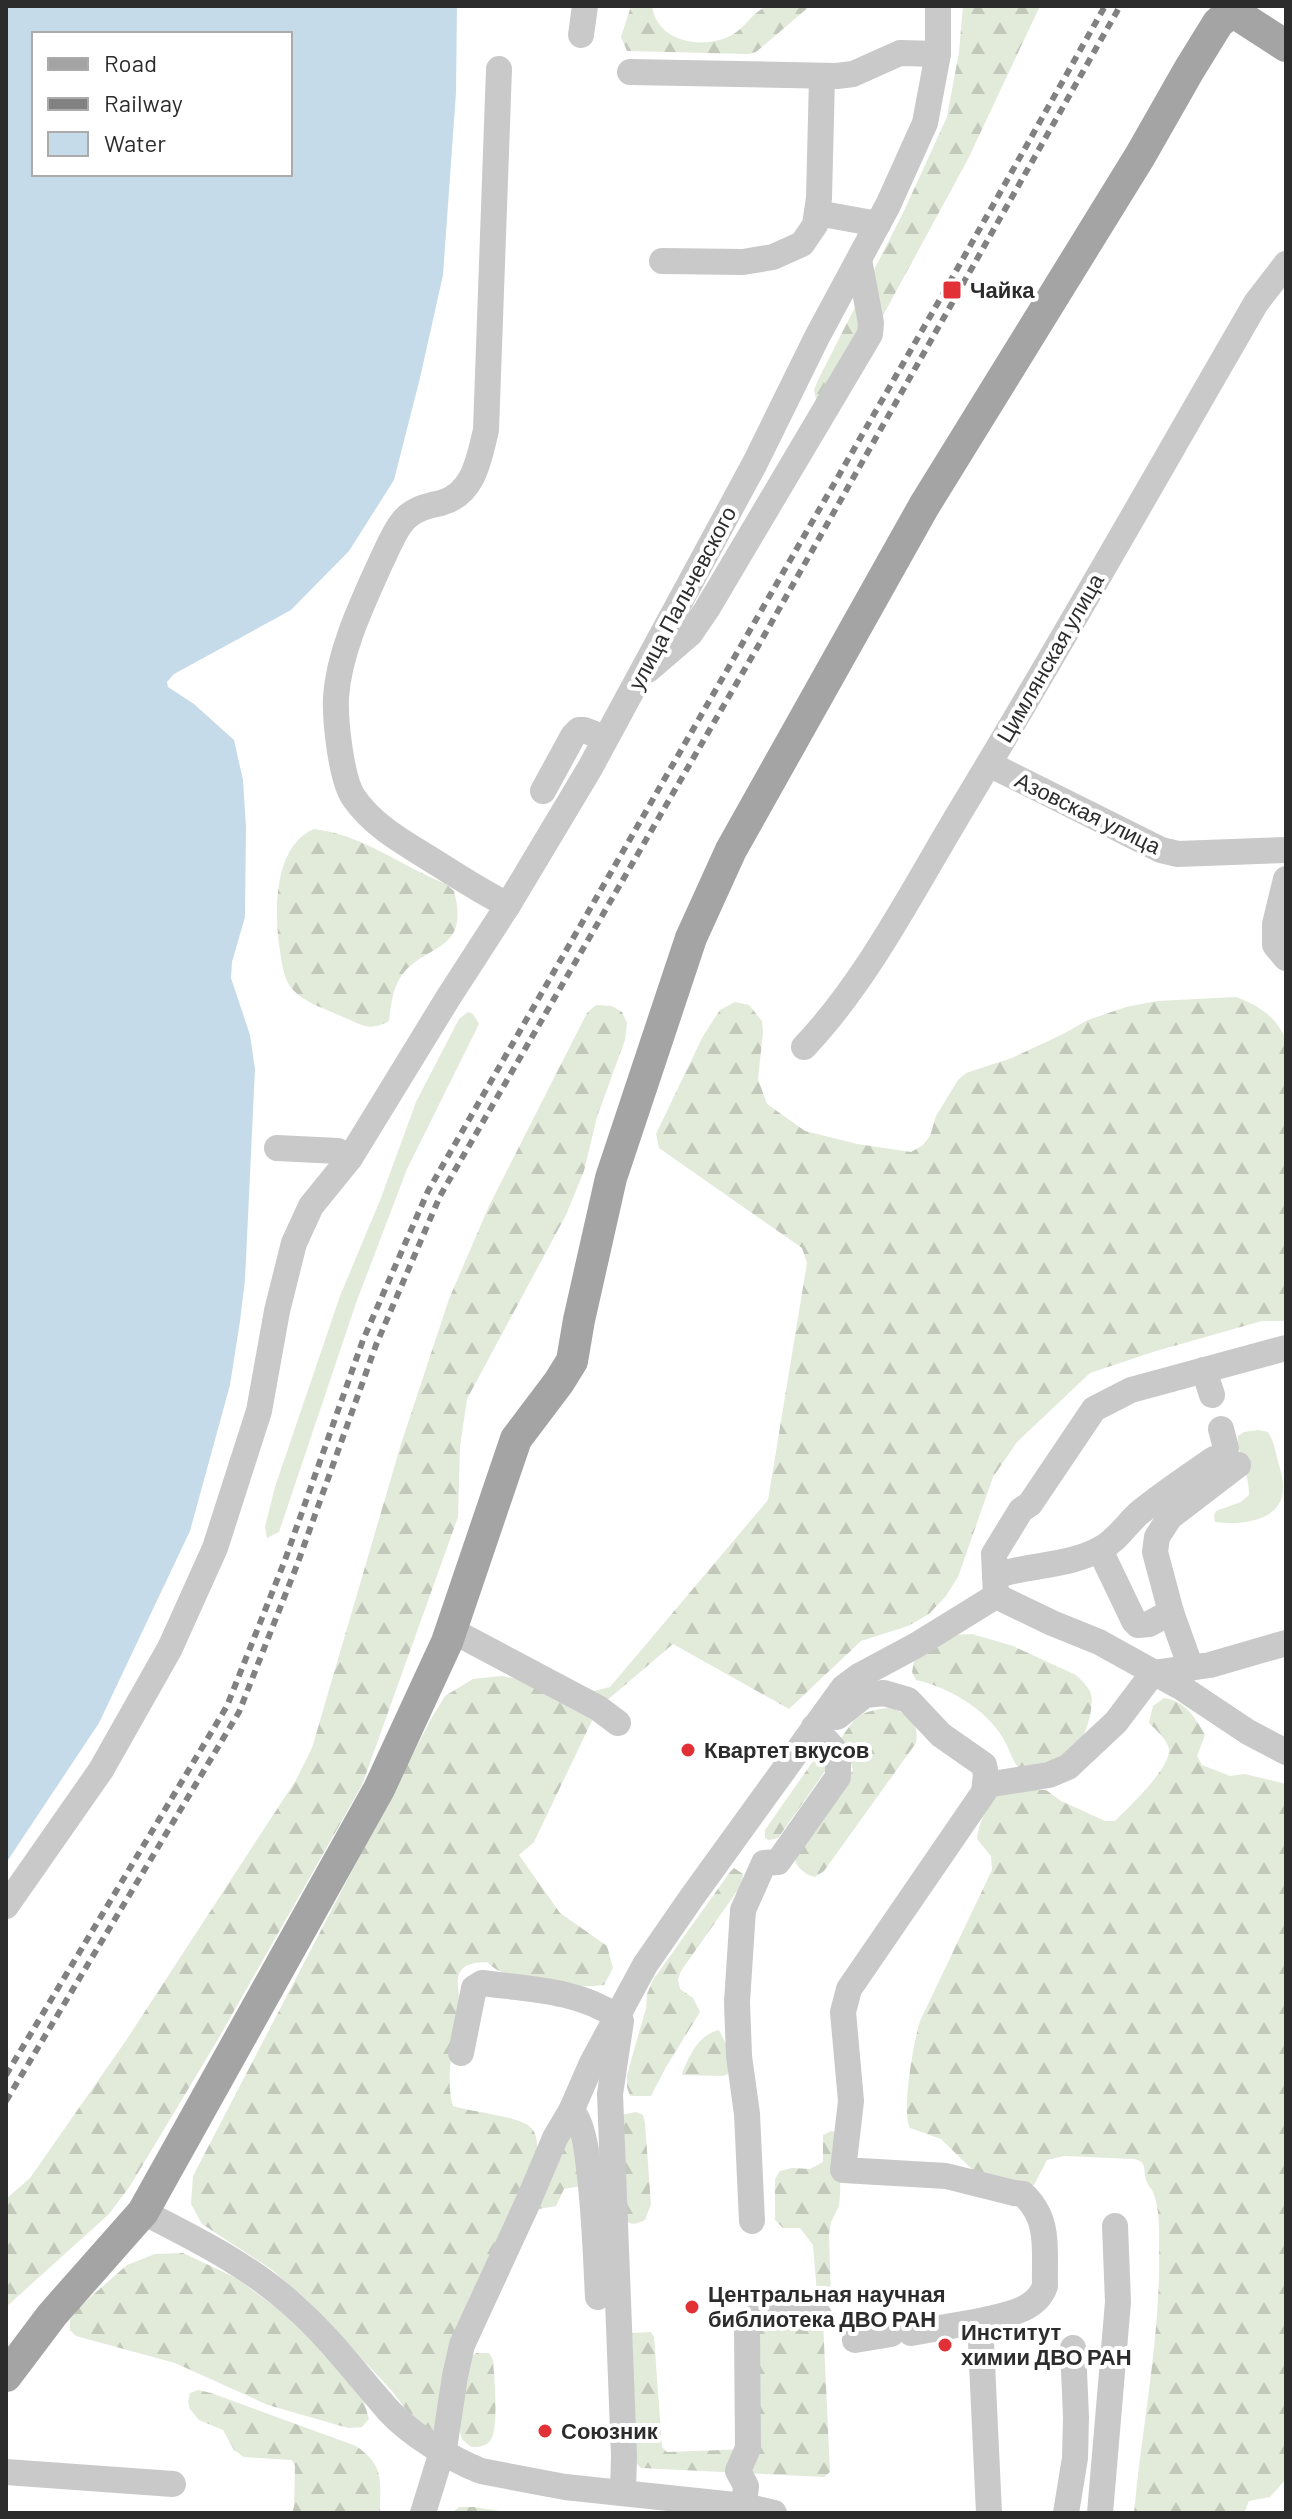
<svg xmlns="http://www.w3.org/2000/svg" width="1292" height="2519" font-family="Barlow,sans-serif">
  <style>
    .grass { fill: #e2eada }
    .forest { fill: url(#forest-firs) }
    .water { fill: #c6dbea; fill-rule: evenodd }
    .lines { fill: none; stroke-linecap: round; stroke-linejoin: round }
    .minor { stroke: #c9c9c9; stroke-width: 26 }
    .major { stroke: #a4a4a4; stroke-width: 32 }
    .rail { stroke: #818181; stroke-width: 6; stroke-dasharray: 8 6; stroke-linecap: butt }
    .poi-dot { fill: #e23037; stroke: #fff; stroke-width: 3 }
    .labels { text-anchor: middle; stroke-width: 8; stroke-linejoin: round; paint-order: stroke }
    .poi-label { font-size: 22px; font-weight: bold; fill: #2c2c2c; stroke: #fff; text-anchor: start }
    .street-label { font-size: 22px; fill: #2c2c2c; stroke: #fff }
  </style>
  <defs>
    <pattern id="forest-firs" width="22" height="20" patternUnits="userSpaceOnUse" patternTransform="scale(2)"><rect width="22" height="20" fill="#e2eada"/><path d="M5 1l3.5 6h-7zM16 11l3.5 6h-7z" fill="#c2c9bb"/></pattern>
  </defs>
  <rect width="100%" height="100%" fill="#fff"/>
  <!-- grass -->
  <g class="grass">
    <polygon points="468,1012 473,1014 479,1024 407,1169 356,1303 279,1532 267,1538 265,1527 275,1487 340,1296 381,1198 416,1102 459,1019"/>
    <path d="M1259 1430 1268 1432C1274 1441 1275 1451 1278 1461 1280 1469 1283 1478 1283 1486 1285 1521 1241 1526 1215 1522L1214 1515 1216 1511 1241 1502 1249 1495C1250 1475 1237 1456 1238 1436L1244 1432Z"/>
  </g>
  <!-- forest -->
  <g class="forest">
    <path d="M631 6H652C657 43 704 50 732 35 745 28 753 12 766 7 777 2 798 6 810 6L756 52 748 54 627 51 621 37Z"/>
    <polygon points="963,6 1040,6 968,159 836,402 817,404 814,390 818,380 904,211 947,117 959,52"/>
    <path d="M314 829C363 835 401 866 446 884L454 891C471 955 423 942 400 978 392 991 391 1007 389 1021 369 1032 363 1025 343 1017 328 1010 306 1003 294 991 284 982 282 964 280 951 274 914 273 846 314 829Z"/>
    <path d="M1236 997C1259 1006 1276 1016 1286 1040V1321H1262L1156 1351 1090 1373 1017 1442 993 1477 958 1577 946 1596 929 1614 908 1626 861 1641 789 1709 673 1644 598 1708 534 1842 519 1855 560 1913 607 1946 613 1968 604 1985C573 1989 509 1985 487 1962 476 1963 465 1962 459 1974 456 1981 459 1991 459 1999 458 2031 443 2073 453 2106 472 2112 516 2116 529 2126 537 2132 537 2141 537 2150L437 2436 410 2415 392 2391 307 2300 271 2269 202 2224 191 2204 193 2176 431 1719 445 1696 473 1679 501 1676 594 1691 610 1687 768 1500 807 1263 802 1248 659 1148 656 1134 703 1036 720 1010 735 1002 749 1005 762 1021 763 1032 758 1079 767 1104 805 1131 857 1144 911 1152 923 1145 930 1136 936 1116 958 1080 966 1073 1012 1058 1061 1035 1088 1020 1126 1007 1157 1001Z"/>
    <polygon points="596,1005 612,1006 622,1012 627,1023 625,1040 597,1117 584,1171 566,1215 467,1399 460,1447 458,1517 362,1785 217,2041 130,2186 109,2214 6,2307 6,2199 30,2178 125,2042 296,1780 312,1748 401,1444 449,1299 489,1206 587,1013"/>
    <path d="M972 1634 1013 1646 1076 1675C1081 1680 1089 1687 1091 1694 1095 1710 1082 1748 1069 1758 1061 1764 1032 1768 1021 1771 1012 1761 1010 1750 1003 1738 986 1709 948 1687 916 1680L912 1672 914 1662 922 1653 951 1635Z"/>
    <path d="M1164 1698C1185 1701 1195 1717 1205 1735L1197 1756 1202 1765 1230 1776 1245 1774 1286 1784V2479L1270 2497 1249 2501 1244 2513H1134C1142 2425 1161 2336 1159 2248 1159 2230 1160 2209 1153 2192 1152 2189 1148 2186 1147 2182 1142 2171 1149 2162 1134 2159L1064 2156 1047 2160 1034 2185 1026 2186 978 2175 941 2139 910 2128C901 2112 914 2040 920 2021L992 1870 991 1856 977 1839C979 1821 988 1803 1002 1790H1046L1061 1801 1105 1821H1115C1128 1808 1171 1768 1169 1749 1167 1739 1156 1730 1149 1723L1153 1706Z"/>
    <path d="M889 1708C908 1713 920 1722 916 1743L824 1871 815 1877C806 1875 797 1868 795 1860L802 1844 853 1770 852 1765 848 1761 840 1740C856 1716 860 1711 889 1708Z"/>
    <polygon points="821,1752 828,1767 778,1838 769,1840 765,1838 765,1830 818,1754"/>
    <polygon points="734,1868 743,1874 742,1884 681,1971 678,1979 680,1989 693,1998 700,2012 666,2067 651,2096 630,2096 627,2087 627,2075 646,2008 647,1994 653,1980 730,1872"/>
    <path d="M719 2030 729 2050 728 2074 722 2076 683 2075 682 2073C690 2055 698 2035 719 2030Z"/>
    <path d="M636 2112 643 2115 645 2123 651 2204 645 2220C636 2224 632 2226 623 2219L621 2115Z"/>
    <polygon points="831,2131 835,2132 841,2141 840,2196 839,2206 831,2222 829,2235 831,2299 830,2303 823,2304 817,2294 813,2245 800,2228 783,2228 775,2220 775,2179 780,2171 792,2168 810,2169 823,2162 823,2135"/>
    <polygon points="570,2134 581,2186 564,2189 556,2206 539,2209"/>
    <polygon points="183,2253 236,2278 285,2314 351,2379 364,2402 369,2419 362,2427 348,2428 268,2405 175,2363 76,2336 70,2330 70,2320 78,2308 127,2265 155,2254"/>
    <polygon points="749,2315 823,2321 830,2472 824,2477 641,2468 635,2462 632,2333 651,2332 654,2337 662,2447 667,2452 750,2449"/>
    <path d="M476 2353H489L493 2360C494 2376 500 2433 489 2442 484 2447 477 2447 471 2447L462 2439 458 2425 469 2359Z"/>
    <path d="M198 2390 211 2393 356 2446C385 2466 380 2481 380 2513H292L294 2507 295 2466 292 2460 244 2457 234 2450 223 2430 199 2420 190 2409 188 2402 190 2393Z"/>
    <polygon points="459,2507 474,2507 511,2513 452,2513"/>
  </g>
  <!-- water -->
  <path class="water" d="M6 6H457L456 93 443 275 420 378 394 480 349 551 291 610 174 674 167 682 168 687 194 704 234 740 243 780 246 827 245 917 232 962 231 978 250 1035 255 1069 245 1280 240 1321 230 1385 190 1531 99 1723 6 1863ZM34 34H290V174H34Z"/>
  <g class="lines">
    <!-- minor -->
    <g class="minor">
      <polyline points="581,35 585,6"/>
      <path d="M499 69 486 430C479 459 474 494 441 503 427 506 413 509 403 521 393 533 387 550 380 564 362 604 339 652 336 697 335 720 341 780 354 798 374 827 405 843 435 862 459 877 483 893 508 905"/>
      <polyline points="630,72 837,76 853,74 900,53 938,54"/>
      <polyline points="817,213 878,224"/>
      <polyline points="662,261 743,262 773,257 802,244 815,225 819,198 822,77"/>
      <polyline points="648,670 690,634 707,609 870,334 871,323 859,260"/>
      <polyline points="989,764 1161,850 1178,854 1286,850"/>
      <polyline points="543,791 573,736 579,730 584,730 605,738"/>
      <polyline points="1286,879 1275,924 1275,945 1286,958"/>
      <path d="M804 1047C867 981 914 888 961 810 1062 643 1158 472 1256 303L1286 264"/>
      <polyline points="277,1148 338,1151 350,1158"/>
      <polyline points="1204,1370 1212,1395"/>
      <polyline points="1221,1429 1226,1448"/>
      <polyline points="1100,1550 1134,1621 1138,1625 1149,1624 1171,1612"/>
      <path d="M995 1576C1030 1564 1068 1567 1102 1548 1117 1540 1126 1525 1138 1514 1162 1494 1188 1477 1214 1459"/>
      <polyline points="996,1596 994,1554 1021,1510 1030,1504 1094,1409 1131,1390 1286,1348"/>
      <polyline points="996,1596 1052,1623 1099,1642 1182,1688 1248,1732 1286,1752"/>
      <polyline points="451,1630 598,1708 618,1723"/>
      <polyline points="1191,1668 1171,1612 1155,1552 1157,1537 1170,1517 1238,1465"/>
      <path d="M837 1717 865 1695 884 1693 908 1700 941 1735 984 1765 986 1775 984 1792 849 1989 843 2012 851 2101 843 2170 946 2176 1014 2193 1023 2194C1051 2220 1044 2250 1045 2286 1036 2312 1003 2315 980 2321"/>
      <polyline points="986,1785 1049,1775 1068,1767 1116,1722 1153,1673 1210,1665 1286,1643"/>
      <polyline points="6,1906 101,1770 170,1648 215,1548 259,1411 277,1311 294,1243 311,1206 350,1158 448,998 508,905 590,768 755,463 817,337 888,205 925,123 938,54 938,6"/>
      <polyline points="621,2021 610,2094 624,2456 623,2492"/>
      <path d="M461 2053 474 1988 482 1983C527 1989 579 1990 617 2017"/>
      <path d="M571 2111C593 2125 596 2265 598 2297"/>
      <path d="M143 2212C196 2239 250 2266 294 2306 330 2338 357 2375 389 2411 411 2435 451 2459 481 2471L565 2487 744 2506 774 2513"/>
      <polyline points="752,2221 747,2114 739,2056 737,2002 743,1910 764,1863 778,1862 838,1777 838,1759 833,1748 814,1727"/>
      <polyline points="911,2333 980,2321 989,2513"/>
      <polyline points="855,2340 891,2334"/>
      <polyline points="6,2472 173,2484"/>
      <polyline points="744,2506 746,2486 738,2471 748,2448 747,2329 750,2321 756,2316 819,2315"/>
      <polyline points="423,2513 445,2442 455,2376 462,2345 528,2202 555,2138 571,2111 592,2063 645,1965 692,1897 843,1688 859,1676 915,1646 996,1596"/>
      <polyline points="1066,2513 1075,2458 1076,2417 1073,2348"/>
      <polyline points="1100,2513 1118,2302 1115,2226"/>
    </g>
    <!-- major -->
    <polyline class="major" points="6,2376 52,2315 143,2212 379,1789 447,1642 516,1439 559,1382 572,1361 579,1320 611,1178 691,938 731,850 924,506 1140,156 1189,70 1218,23 1232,11 1286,46"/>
    <!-- rail -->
    <g class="rail">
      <polyline points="6,2075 227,1706 285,1560 363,1340 428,1191 947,287 1105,6"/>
      <polyline points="6,2101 239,1712 297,1565 376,1345 440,1196 761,641 1120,6"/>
    </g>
  </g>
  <!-- markers -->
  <g class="poi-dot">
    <rect x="942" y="280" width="20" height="20" rx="4"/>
    <circle cx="688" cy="1750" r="8"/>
    <circle cx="692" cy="2307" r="8"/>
    <circle cx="945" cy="2345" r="8"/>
    <circle cx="545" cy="2431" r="8"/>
  </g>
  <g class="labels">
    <!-- poi labels -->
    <g class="poi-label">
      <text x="970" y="298">Чайка</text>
      <text x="704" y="1758">Квартет вкусов</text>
      <text x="708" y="2302">Центральная научная<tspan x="708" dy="25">библиотека ДВО РАН</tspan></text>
      <text x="961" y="2340">Институт<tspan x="961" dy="25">химии ДВО РАН</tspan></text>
      <text x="561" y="2439">Союзник</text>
    </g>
    <!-- street labels -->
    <g class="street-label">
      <text transform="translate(682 598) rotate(-62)" y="8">улица Пальчевского</text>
      <text transform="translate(1050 658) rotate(-60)" y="8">Цимлянская улица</text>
      <text transform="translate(1088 813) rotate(26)" y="8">Азовская улица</text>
    </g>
  </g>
  <!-- border -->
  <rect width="1292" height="2519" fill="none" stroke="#2c2c2c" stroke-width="16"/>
  <!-- legend -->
  <rect x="32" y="32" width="260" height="144" fill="#ffffff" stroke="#ababab" stroke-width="2"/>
  <rect x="48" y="58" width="40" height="12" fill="#a4a4a4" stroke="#ababab" stroke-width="2"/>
  <text x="104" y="72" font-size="24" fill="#2c2c2c">Road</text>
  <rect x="48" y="98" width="40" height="12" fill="#818181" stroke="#ababab" stroke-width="2"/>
  <text x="104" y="112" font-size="24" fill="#2c2c2c">Railway</text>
  <rect x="48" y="132" width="40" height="24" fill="#c6dbea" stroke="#ababab" stroke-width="2"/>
  <text x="104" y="152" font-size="24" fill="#2c2c2c">Water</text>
</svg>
